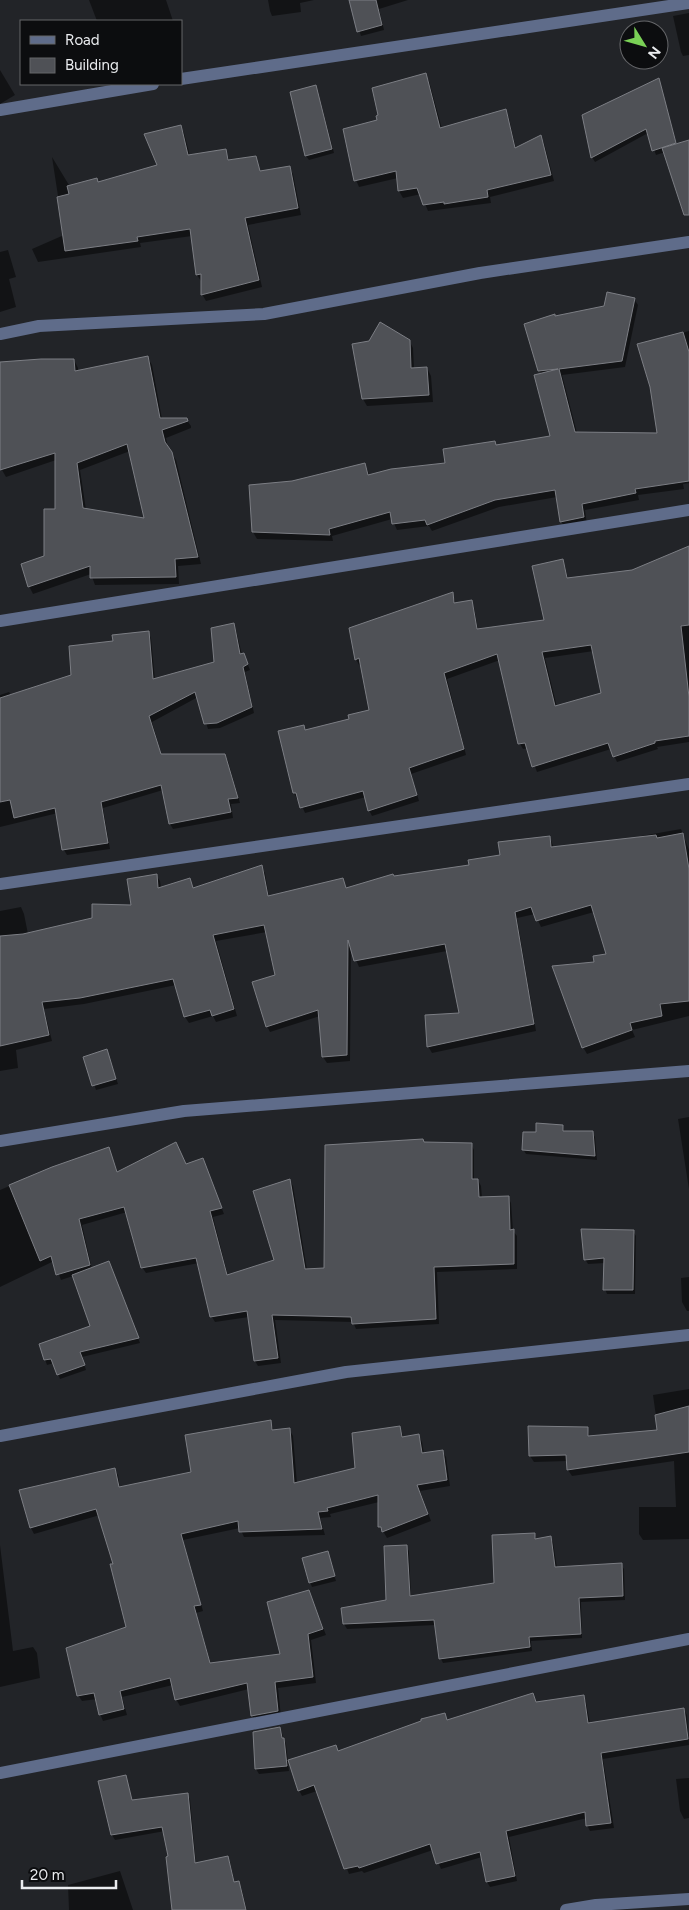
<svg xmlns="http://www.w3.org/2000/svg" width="689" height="1910" font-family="Figtree,sans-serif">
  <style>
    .shadow { fill: #0007; fill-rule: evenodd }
    .building { fill: #4f5156; stroke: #7c7e84; fill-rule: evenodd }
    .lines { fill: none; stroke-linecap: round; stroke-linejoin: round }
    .minor { stroke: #5f6c8a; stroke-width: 12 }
  </style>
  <rect width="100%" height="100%" fill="#222428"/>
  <!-- shadow -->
  <g class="shadow">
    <polygon points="89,0 166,0 173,21 97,21"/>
    <polygon points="268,0 314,0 300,3 301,12 272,16 270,11"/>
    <polygon points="350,0 408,0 379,9 384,30 361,36"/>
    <polygon points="689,13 689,55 683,56 681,52 673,16"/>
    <polygon points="0,70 15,95 0,104"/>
    <polygon points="425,75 429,81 442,129 505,111 509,118 516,149 540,137 544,143 554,181 490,197 491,203 428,211 421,194 403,198 399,191 398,178 359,187 356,180 379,121"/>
    <polygon points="658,79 678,148 656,155 648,133 595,162 592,157 584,116"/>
    <polygon points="316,86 318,91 334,153 309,160 306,156 291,93"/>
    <polygon points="180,127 184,133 190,156 225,150 230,161 255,157 261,172 289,167 293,174 301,215 248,225 262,287 206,301 202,294 203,281 201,281 197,275 192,236 140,243 141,247 38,262 32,249 64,235 52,157 92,223 159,166"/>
    <polygon points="8,250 16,277 9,279 16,307 0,312 0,252"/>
    <polygon points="634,299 638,305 625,367 562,375 577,433 658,434 651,386 638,345 689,331 689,483 683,484 684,489 638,495 639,500 585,510 587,524 565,528 561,521 557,497 499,507 432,531 429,526 397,530 392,519 332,536 333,541 257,539 253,532 250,486 292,482 365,464 370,476 446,464 497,446 551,438 542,375 540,371 555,318 605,307"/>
    <polygon points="409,340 413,348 414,369 427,368 431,376 433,402 367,406 363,399"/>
    <path d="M148 358 152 365 162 419H186L191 426V428L166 438 168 448 176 460 201 564 178 566 179 584 95 585 91 574 33 594 29 586 45 557 57 510 56 460 6 477 2 470 0 458V364L74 360 78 368V372ZM130 451 146 520 86 510 80 470Z"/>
    <path d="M689 550V742L657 747 658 749 617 762 611 749 537 772 528 748 523 749 520 744 500 660 447 679 466 755 411 774 419 801 372 816 369 810 366 797 305 813 299 799H297L294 793 303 726 306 731 351 720 371 711 361 664 359 665 356 659 452 593 456 604 471 602 474 607 478 630 545 621 562 560 565 566 568 579 632 571ZM594 651 603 694 557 707 545 658Z"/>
    <polygon points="233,625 236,630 242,655 246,660 250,670 245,672 254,713 220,728 208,729 198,697 152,722 162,756 225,755 228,761 240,803 231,804 233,818 173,829 170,824 163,790 103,808 110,849 67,855 64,850 58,813 0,827 0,695 9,692 11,695 72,675 115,643 148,632 151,638 155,680 216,663"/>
    <polygon points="681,829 689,850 689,1016 632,1030 635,1037 587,1054 583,1047 596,963 608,955 594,912 541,927 535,914 517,918 536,1031 432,1053 428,1046 461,1014 447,951 359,967 351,948 350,1061 327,1063 323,1057 320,1016 270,1032 267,1026 277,976 267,932 216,941 237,1016 216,1022 213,1016 189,1023 185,1017 176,985 84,1004 44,1009 52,1041 16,1050 18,1068 0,1071 0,911 21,907 24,914 28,934 93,919 132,906 156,875 160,881 161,888 189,879 194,889 261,867 265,873 269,897 342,880 347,889 394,877 471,866 550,838 554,848 641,838 641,836"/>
    <polygon points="107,1051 118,1084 96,1090 85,1058"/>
    <polygon points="689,1117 689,1189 678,1119"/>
    <polygon points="563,1126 565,1133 592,1132 595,1137 597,1160 526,1154 523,1149 537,1133"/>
    <polygon points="424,1143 471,1144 474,1150 474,1180 478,1180 481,1186 482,1198 508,1197 511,1203 513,1231 517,1236 517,1269 437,1272 439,1324 356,1329 353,1322 275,1320 281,1363 258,1366 255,1361 249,1317 215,1322 212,1317 199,1263 146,1273 142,1267 127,1212 82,1225 92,1269 111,1268 140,1343 82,1357 86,1370 60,1379 54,1363 47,1365 40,1345 92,1326 73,1276 61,1280 54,1261 0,1287 0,1190 52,1168 108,1148 118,1173 186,1165 205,1165 224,1214 213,1217 228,1276 276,1261 290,1181 293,1186 307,1270 325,1269"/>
    <polygon points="633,1231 636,1236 635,1294 607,1294 605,1289 605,1263 588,1264 585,1259"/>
    <polygon points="689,1277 689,1311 687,1311 682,1302 681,1278"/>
    <polygon points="689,1389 689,1539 643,1540 639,1534 639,1507 676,1507 674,1461 572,1476 568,1470 568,1461 534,1462 530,1456 587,1428 590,1437 658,1431 653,1395"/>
    <polygon points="270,1422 274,1431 289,1429 293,1436 297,1484 357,1469 400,1428 404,1438 419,1436 422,1442 424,1454 442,1451 446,1457 450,1486 420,1491 431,1521 387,1538 380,1526 379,1502 330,1514 331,1517 320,1518 325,1535 244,1537 240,1528 183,1540 203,1611 196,1613 211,1664 281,1655 309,1592 326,1635 311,1640 316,1683 278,1688 281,1717 256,1722 252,1715 249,1689 180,1706 176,1699 173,1685 122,1697 127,1715 103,1721 100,1714 97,1699 82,1701 78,1695 128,1628 114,1565 100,1515 34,1534 31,1528 20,1491 114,1469 118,1475 120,1488 193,1473"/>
    <polygon points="534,1534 537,1540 550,1538 553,1542 557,1568 621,1565 624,1569 625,1600 581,1602 582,1638 531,1641 532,1651 443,1663 441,1659 436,1625 347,1629 344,1624 388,1601 406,1546 409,1551 411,1597 495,1584"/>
    <polygon points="0,1545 13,1651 33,1647 37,1653 40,1678 0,1687"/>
    <polygon points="327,1552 336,1581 312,1587 310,1582"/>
    <polygon points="532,1694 537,1704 583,1696 586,1702 590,1724 684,1710 687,1715 689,1745 603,1759 614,1828 590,1831 587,1825 587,1818 509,1837 517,1881 490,1887 487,1882 482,1857 441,1869 433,1850 364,1873 362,1871 349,1874 317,1791 302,1796 299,1790 338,1752 444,1714 448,1721"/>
    <polygon points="280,1728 286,1744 289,1771 259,1774 256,1769 254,1742"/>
    <polygon points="125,1776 133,1801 187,1795 190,1799 196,1864 227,1857 230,1862 235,1884 238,1883 241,1887 247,1910 174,1910 170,1857 165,1831 115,1840 112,1835 100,1782"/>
    <polygon points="689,1778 689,1818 684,1819 680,1811 676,1779"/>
    <polygon points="120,1871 133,1910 69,1910 68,1885"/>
  </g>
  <!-- building -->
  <g class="building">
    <polygon points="349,0 376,0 382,25 357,32"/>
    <polygon points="426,73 440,128 506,109 515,148 541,135 551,175 487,190 488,197 444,204 444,202 423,205 417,188 398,191 396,171 354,181 343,129 377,120 376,116 378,115 372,88"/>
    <polygon points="659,78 676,143 652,151 646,129 591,158 582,115"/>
    <polygon points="316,85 332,149 305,156 290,92"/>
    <polygon points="181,125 188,155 226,149 228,160 256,156 260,171 290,166 298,208 245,218 259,280 201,295 201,274 196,275 190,229 137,237 138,241 65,251 57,197 69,194 67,186 97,178 98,182 157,165 144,134"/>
    <polygon points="689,140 689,215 684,215 662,148"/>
    <polygon points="607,292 635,298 622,361 559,369 575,432 657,433 650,387 637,344 683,332 689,352 689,481 635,489 636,493 582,504 584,517 560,522 555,490 495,500 427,525 425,520 392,524 390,512 329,529 330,535 252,532 249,485 292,481 365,463 368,475 391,469 445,463 443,449 495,441 496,445 550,436 534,375 558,369 538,371 524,324 555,314 555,316 604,306"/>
    <polygon points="380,322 410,340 411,368 427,367 429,395 362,399 352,344 369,341"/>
    <path d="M148 356 160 418H187L188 421 162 430 165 442 172 452 198 557 175 559 176 577 90 578V566L28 587 21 564 44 556V509H55V453L0 470V362L41 359H74L75 371ZM127 444 144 518 83 508 77 463Z"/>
    <path d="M689 546V625L681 626 689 697V736L655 741V743L613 757 608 743 532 767 525 743 518 744 497 654 444 673 464 749 409 768 417 795 368 811 363 791 300 808 296 793H293L278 731 304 725 305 730 349 719 348 715 369 710 359 658 355 660 349 628 453 592 454 603 472 600 477 629 544 620 532 566 563 559 567 578 632 570ZM591 645 601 693 555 706 542 652Z"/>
    <polygon points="234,623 240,654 244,653 248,664 243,667 252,707 217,723 204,724 195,692 149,716 161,754 225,754 238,798 228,799 231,812 169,824 161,785 101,802 108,843 62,850 55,808 14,818 10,800 0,802 0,698 71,675 69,646 113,641 112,635 149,631 153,679 214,662 211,628"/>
    <polygon points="683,833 689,869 689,1001 660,1004 662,1016 630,1023 632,1030 582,1048 552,966 594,962 593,956 606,954 591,905 536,921 531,907 515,912 534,1024 427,1047 425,1015 459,1013 445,944 354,961 348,940 347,1055 322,1057 318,1010 266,1027 252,982 275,975 264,925 213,935 234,1009 212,1016 210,1010 184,1017 173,979 80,998 42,1002 49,1035 0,1046 0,936 23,934 92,918 92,904 131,905 127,879 157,874 158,888 190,878 193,888 262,865 268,896 343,878 346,888 393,874 394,876 469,865 468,860 500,855 498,842 550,836 551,847 656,835 657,838"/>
    <polygon points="107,1049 116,1079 92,1086 83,1057"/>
    <polygon points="536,1123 563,1125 563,1131 593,1131 595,1156 522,1150 523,1132 536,1132"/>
    <polygon points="423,1139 424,1142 472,1143 472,1179 478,1179 479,1197 509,1196 510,1230 514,1229 514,1264 434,1267 436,1319 352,1324 351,1317 272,1315 278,1358 254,1361 247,1311 210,1317 196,1258 141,1268 124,1207 79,1219 90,1265 56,1275 51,1256 40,1261 9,1185 52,1167 109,1147 117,1172 176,1142 186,1164 203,1158 222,1208 210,1211 227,1275 274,1260 253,1191 290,1179 305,1269 324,1268 325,1145"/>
    <polygon points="581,1229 634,1230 633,1290 603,1290 604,1258 584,1260"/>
    <polygon points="109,1261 139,1338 80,1352 85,1365 57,1375 51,1359 44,1360 39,1344 90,1326 72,1275"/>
    <polygon points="689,1406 689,1452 567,1470 566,1455 529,1456 528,1426 588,1427 588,1436 657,1430 655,1415"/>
    <polygon points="271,1420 272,1430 290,1428 294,1483 355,1468 352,1433 400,1426 402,1437 419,1434 422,1453 443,1450 447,1480 417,1485 428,1514 382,1532 381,1527 378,1527 378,1495 327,1508 328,1511 318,1512 322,1529 239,1532 238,1521 181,1534 201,1605 194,1606 210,1663 280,1654 267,1602 309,1590 323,1629 308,1634 313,1677 275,1682 278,1711 251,1716 247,1683 175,1700 170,1678 120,1691 124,1709 99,1715 94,1693 77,1696 66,1648 126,1627 110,1564 113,1564 96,1509 30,1528 19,1490 115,1468 119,1487 191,1472 185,1435"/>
    <polygon points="535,1533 535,1539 551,1536 555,1567 622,1563 623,1596 579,1598 581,1634 529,1637 530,1647 439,1659 434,1620 343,1624 341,1608 386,1600 384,1546 407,1545 410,1596 494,1583 492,1535"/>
    <polygon points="328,1551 335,1576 309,1583 302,1558"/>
    <polygon points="533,1693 536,1702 584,1695 588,1723 684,1708 688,1739 601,1753 611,1823 586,1826 585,1812 506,1831 515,1876 486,1882 480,1852 436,1864 430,1844 359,1868 358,1866 344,1869 314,1785 298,1791 288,1760 336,1745 338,1751 421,1721 421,1719 445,1713 447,1720"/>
    <polygon points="280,1727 282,1738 284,1738 287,1766 255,1769 253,1732"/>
    <polygon points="126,1775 132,1800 188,1793 195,1863 228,1856 234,1882 239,1881 246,1910 172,1910 166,1857 168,1856 162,1827 111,1835 98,1781"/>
  </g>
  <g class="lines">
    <!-- minor -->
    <g class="minor">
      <polyline points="181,79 689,3"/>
      <polyline points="0,110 153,84"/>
      <polyline points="0,334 39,326 264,314 480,273 689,242"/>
      <polyline points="0,621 689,510"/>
      <polyline points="0,884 689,784"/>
      <polyline points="0,1141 184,1111 689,1071"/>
      <polyline points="0,1436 346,1372 689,1335"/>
      <polyline points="0,1773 689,1639"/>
      <polyline points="566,1910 596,1905 689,1899"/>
    </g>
  </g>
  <!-- legend -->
  <rect x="20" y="20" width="162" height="65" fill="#0c0d0f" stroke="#656669"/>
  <rect x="30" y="36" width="25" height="8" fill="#5f6c8a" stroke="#656669"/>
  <text x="65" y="45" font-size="15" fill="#eaecef">Road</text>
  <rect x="30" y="58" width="25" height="15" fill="#4f5156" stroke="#656669"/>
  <text x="65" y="70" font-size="15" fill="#eaecef">Building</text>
  <!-- north arrow -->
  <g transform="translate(644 45) rotate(127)"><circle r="24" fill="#0c0d0f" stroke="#656669"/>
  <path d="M0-4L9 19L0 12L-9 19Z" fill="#7ad156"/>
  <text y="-8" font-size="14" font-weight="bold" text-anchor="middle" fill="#eaecef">N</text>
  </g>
  <!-- scale -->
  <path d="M22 1880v8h94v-8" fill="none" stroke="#eaecef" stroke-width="2.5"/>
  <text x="30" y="1880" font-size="15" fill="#eaecef" stroke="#0c0d0f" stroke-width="4" paint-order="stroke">20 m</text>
</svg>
